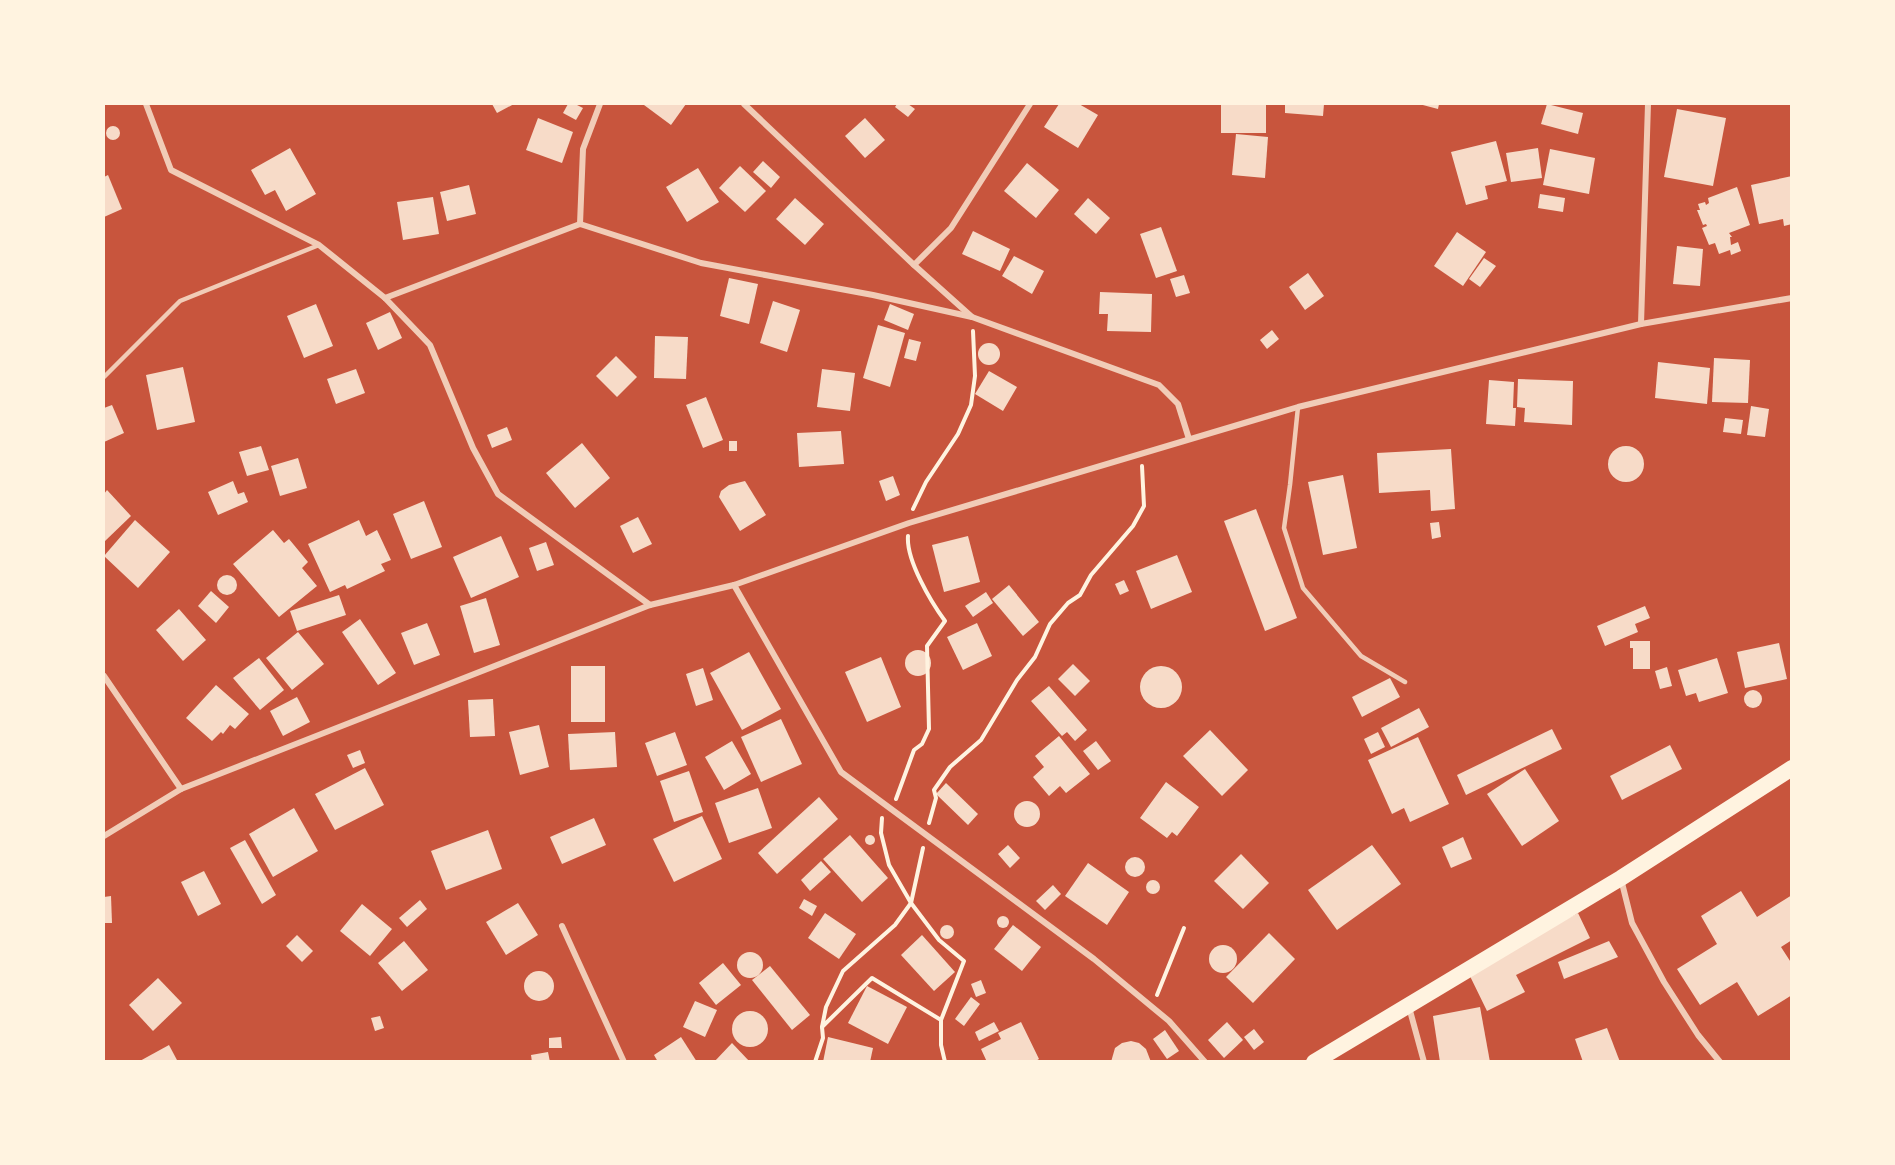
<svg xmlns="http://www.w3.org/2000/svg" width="1895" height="1165" font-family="Jost,sans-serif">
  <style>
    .building { fill: #f7dbc8 }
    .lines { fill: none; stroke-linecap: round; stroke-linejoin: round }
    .path { stroke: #fff3e0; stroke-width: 4 }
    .service { stroke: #f1ccb7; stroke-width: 4.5 }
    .minor { stroke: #f1ccb7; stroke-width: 6 }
    .trunk { stroke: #fff3e0; stroke-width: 16 }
  </style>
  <rect width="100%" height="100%" fill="#c8553d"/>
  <!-- building -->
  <g class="building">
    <polygon points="492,104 514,104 497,113"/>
    <polygon points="568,104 575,104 583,108 576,120 563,113"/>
    <polygon points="645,104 686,104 671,125 644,105"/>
    <polygon points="897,104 908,104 915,109 908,117 895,107"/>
    <polygon points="1059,104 1079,104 1098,115 1078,148 1044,127"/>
    <rect x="1221" y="104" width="45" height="29"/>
    <polygon points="1285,104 1324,104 1323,116 1285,113"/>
    <polygon points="1419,104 1439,104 1438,109"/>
    <polygon points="1547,104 1583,113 1578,134 1541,124"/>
    <polygon points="1677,109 1726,118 1713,186 1664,177"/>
    <polygon points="538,118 573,132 562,163 526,150"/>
    <polygon points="865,118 885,140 865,158 845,136"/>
    <circle cx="113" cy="133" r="7"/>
    <polygon points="1236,134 1268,137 1265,178 1232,175"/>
    <polygon points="1496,141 1507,181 1485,186 1488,199 1466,205 1451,152"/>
    <polygon points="290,148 316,194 286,211 275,190 265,195 251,170"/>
    <polygon points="1538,148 1542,178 1511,182 1506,153"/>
    <polygon points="1550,149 1595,158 1589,194 1543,185"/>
    <polygon points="763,161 780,177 771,188 753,172"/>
    <polygon points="1027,163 1059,190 1036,218 1004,191"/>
    <polygon points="740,166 766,191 745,212 719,188"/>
    <polygon points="698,168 719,202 687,222 666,187"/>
    <polygon points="108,175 122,209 104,217 104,177"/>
    <polygon points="1792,176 1792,224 1784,226 1783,219 1759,224 1751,185"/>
    <polygon points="469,185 476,214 447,221 440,192"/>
    <polygon points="1737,187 1750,225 1729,233 1732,237 1730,237 1731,245 1738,242 1741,251 1731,255 1730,250 1719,254 1715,243 1709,245 1702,228 1707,226 1706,224 1703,225 1697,210 1700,210 1698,204 1705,202 1706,205 1709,203 1708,198"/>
    <polygon points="1540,194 1565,198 1563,212 1538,208"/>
    <polygon points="433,197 439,234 403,240 397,202"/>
    <polygon points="795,198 824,224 805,245 776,219"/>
    <polygon points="1088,198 1110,218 1096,234 1074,214"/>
    <polygon points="1161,227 1177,271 1156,278 1140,234"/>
    <polygon points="973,231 1010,249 1000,271 962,254"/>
    <polygon points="1457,232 1486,252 1463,286 1434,266"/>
    <polygon points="1677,246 1703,249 1700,286 1673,284"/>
    <polygon points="1014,256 1044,271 1032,294 1002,276"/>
    <polygon points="1484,258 1496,266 1480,287 1469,279"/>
    <polygon points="1308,273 1324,296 1305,310 1289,287"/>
    <polygon points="1184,275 1190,293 1176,297 1170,279"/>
    <polygon points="729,278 758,284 749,324 720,316"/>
    <polygon points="1100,292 1152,294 1151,332 1107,331 1108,314 1099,314"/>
    <polygon points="773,301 800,310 787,352 760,343"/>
    <polygon points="316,304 333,346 304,358 287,316"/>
    <polygon points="890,304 914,314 908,330 884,320"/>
    <polygon points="390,312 402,338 378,350 366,323"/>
    <polygon points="878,325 905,333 890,387 863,378"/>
    <polygon points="1272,330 1279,339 1267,349 1260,340"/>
    <polygon points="655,336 688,337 686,379 654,378"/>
    <polygon points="909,339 921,342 916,361 904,358"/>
    <circle cx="989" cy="354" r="11"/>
    <polygon points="616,356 637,377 617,397 596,376"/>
    <polygon points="1714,358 1750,360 1748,403 1712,402"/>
    <polygon points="1658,362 1710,368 1707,404 1655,398"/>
    <polygon points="183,367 195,422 157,430 146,375"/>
    <polygon points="356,369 365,393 336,404 327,379"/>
    <polygon points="822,369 855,373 850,411 817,407"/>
    <polygon points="989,371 1017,387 1003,411 975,394"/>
    <polygon points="1518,379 1573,381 1572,425 1524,422 1525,408 1517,407"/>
    <polygon points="1489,380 1514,382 1513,408 1516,408 1515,426 1486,424"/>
    <polygon points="706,397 723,440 703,448 686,405"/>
    <polygon points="112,405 124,433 104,442 104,408"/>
    <polygon points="1751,406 1769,409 1765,437 1747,435"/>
    <polygon points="1725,418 1743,420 1741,434 1723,432"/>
    <polygon points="507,427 512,440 492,448 487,435"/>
    <polygon points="841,431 844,464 799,467 797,433"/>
    <rect x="729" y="441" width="8" height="10"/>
    <polygon points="582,443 610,478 575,508 546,473"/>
    <polygon points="261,446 269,470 247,476 239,452"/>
    <circle cx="1626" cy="464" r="18"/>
    <polygon points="1451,449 1455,509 1431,511 1430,490 1379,493 1377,453"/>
    <polygon points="298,458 307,488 280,496 271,466"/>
    <polygon points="1343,475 1357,548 1323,555 1308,482"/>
    <polygon points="893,476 900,495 886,501 879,481"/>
    <polygon points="233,481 238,494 244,492 248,502 218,515 208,492"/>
    <polygon points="745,481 766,515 740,531 719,497 721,491 729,485"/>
    <polygon points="107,490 131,516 104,542 104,494"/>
    <polygon points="424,501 442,547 411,559 393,514"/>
    <polygon points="1256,509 1297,618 1265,631 1224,521"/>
    <polygon points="638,517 652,544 633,553 620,526"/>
    <polygon points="135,520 170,552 138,588 104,556"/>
    <polygon points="359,520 366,536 377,530 391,560 381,564 385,571 347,589 345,585 330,592 308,544"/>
    <polygon points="1439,522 1441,537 1432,539 1430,523"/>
    <polygon points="273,530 284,543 289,539 308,562 302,568 317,586 279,617 233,564"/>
    <polygon points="501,536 519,577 471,598 453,557"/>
    <polygon points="968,536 980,582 944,592 932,545"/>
    <polygon points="546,542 554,565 537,571 529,548"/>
    <polygon points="1177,555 1192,592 1151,609 1136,571"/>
    <circle cx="227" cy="585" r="10"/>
    <polygon points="1124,580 1129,591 1120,595 1115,584"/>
    <polygon points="1009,585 1039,622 1023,636 992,599"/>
    <polygon points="211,591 229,607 216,623 198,606"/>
    <polygon points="986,592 993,603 973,617 965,606"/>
    <polygon points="339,595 346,615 297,631 290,611"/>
    <polygon points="486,598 500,645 474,653 460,606"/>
    <polygon points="1645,606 1650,618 1635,624 1638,632 1605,646 1597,626"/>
    <polygon points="179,609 206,640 183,661 156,630"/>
    <polygon points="360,619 396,673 378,685 342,632"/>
    <polygon points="427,623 440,655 414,665 401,633"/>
    <polygon points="977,623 992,656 963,670 947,637"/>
    <polygon points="298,632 324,664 292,690 266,658"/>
    <polygon points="1630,641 1650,641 1650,669 1633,669 1633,648 1630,648"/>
    <polygon points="1779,643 1787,679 1745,688 1737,652"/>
    <circle cx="918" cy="663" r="13"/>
    <polygon points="749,652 781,709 742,730 710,673"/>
    <polygon points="881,657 901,707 867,722 845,672"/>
    <polygon points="259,658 284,690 260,710 233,678"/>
    <polygon points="1717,658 1728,693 1699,702 1696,693 1686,696 1678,670"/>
    <polygon points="1073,664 1090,681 1075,696 1058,679"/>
    <circle cx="1161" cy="687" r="21"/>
    <rect x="571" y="666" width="34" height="56"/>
    <polygon points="1667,667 1672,686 1660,689 1655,671"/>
    <polygon points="703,668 713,700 696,706 686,674"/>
    <polygon points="1390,678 1400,697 1362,717 1352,697"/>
    <polygon points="216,685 249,714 235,729 230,725 223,734 221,732 212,741 186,718"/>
    <polygon points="1049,686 1087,730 1075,741 1067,732 1062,736 1031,701"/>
    <circle cx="1753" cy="699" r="9"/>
    <polygon points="297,697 310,722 283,736 270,711"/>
    <polygon points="493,699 495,736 470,737 468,700"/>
    <polygon points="1419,708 1429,727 1391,747 1381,728"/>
    <polygon points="781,719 802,764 761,782 741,737"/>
    <polygon points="539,725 549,767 520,775 509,732"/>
    <polygon points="1552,729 1562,749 1466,795 1457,775"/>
    <polygon points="1210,730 1248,770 1222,796 1183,756"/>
    <polygon points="615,732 617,767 570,770 568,734"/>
    <polygon points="675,732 687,765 657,776 645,743"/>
    <polygon points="1378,732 1385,747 1371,754 1364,739"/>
    <polygon points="1059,736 1090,774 1066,793 1060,786 1049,796 1033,777 1044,767 1035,756"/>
    <polygon points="1418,737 1449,804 1410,822 1404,808 1392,814 1368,760"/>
    <polygon points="732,741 751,774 724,790 705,757"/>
    <polygon points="1096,741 1111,761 1098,770 1083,751"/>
    <polygon points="1670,745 1682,769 1622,800 1610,776"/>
    <polygon points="360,750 365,763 353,768 347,755"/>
    <polygon points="365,768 384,805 335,830 315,794"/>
    <polygon points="1525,769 1559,821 1522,846 1487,794"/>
    <polygon points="689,771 703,812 674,822 660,781"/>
    <polygon points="1166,782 1199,807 1177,836 1172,832 1167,838 1140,818"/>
    <polygon points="946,783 978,814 968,825 936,794"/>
    <polygon points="758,788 772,828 729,843 715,803"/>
    <polygon points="819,797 838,819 777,874 758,853"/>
    <circle cx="1027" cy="814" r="13"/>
    <polygon points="294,808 318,851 273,877 249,834"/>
    <polygon points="702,816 722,859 674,882 653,839"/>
    <polygon points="594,818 606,845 562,864 550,837"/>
    <polygon points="488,830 502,869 446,890 431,851"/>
    <polygon points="850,835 888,878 862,902 823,859"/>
    <circle cx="870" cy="840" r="5"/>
    <polygon points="1463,837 1472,859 1451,868 1442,847"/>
    <polygon points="245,840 276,895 262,904 230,848"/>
    <polygon points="1008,845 1020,858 1010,868 998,854"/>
    <polygon points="1372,845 1401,884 1337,930 1308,890"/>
    <polygon points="1241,854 1269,883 1243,909 1214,881"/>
    <circle cx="1135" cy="867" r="10"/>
    <polygon points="821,861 831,872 810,891 801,880"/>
    <polygon points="1088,863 1129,892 1107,925 1065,896"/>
    <polygon points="204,871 221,904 198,916 181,882"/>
    <circle cx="1153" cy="887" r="7"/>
    <polygon points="1053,885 1061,894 1045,910 1036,901"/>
    <polygon points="1741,891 1757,917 1792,895 1792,940 1781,947 1792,964 1792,995 1758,1016 1737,982 1700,1005 1677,969 1717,944 1701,916"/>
    <polygon points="111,896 112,923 104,923 104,897"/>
    <polygon points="804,899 817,906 812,916 799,908"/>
    <polygon points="420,900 427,909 407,927 399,918"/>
    <polygon points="518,903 538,935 506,955 486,922"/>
    <polygon points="362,904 392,929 370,956 340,931"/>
    <polygon points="825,913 856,934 839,959 808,938"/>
    <polygon points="1578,913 1590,938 1516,975 1525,992 1487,1011 1467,970"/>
    <circle cx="1003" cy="922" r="6"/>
    <polygon points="1013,925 1041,947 1022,971 994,949"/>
    <circle cx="947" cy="932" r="7"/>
    <polygon points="1269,933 1295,959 1253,1003 1226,977"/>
    <polygon points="297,935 313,951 302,962 286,946"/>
    <polygon points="922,935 955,972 934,991 901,955"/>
    <polygon points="404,941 428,970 402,991 378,963"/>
    <polygon points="1609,941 1618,957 1564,979 1558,962"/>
    <circle cx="1223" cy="959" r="14"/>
    <circle cx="750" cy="965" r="13"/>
    <polygon points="723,963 741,985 716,1005 699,983"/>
    <polygon points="770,966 810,1015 792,1030 752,980"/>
    <circle cx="539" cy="986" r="15"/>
    <polygon points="158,978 182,1003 153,1031 129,1005"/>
    <polygon points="981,980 986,993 976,997 971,984"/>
    <polygon points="867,986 907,1007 888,1044 848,1023"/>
    <polygon points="971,997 980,1004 964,1026 955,1019"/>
    <polygon points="695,1001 717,1010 705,1037 683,1027"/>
    <polygon points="1480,1007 1490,1062 1440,1062 1433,1016"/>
    <circle cx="750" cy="1029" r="18"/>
    <polygon points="380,1016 384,1028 375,1031 371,1018"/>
    <polygon points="994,1022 999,1031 979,1041 975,1032"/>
    <polygon points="1021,1022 1039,1059 1034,1062 987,1062 981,1049 1001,1039 998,1033"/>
    <polygon points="1227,1022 1243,1040 1224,1058 1208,1040"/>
    <polygon points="1607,1028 1620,1062 1583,1062 1575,1039"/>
    <polygon points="1254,1029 1264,1042 1254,1050 1244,1037"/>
    <polygon points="1165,1030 1179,1051 1167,1059 1153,1039"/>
    <polygon points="561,1037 562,1048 549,1048 549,1038"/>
    <polygon points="681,1037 697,1062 658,1062 654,1055"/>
    <polygon points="828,1037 873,1048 870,1062 823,1062"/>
    <polygon points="1131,1041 1139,1043 1146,1049 1151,1062 1111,1062 1115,1048 1122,1043"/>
    <polygon points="732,1043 750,1062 714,1062"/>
    <polygon points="169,1045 178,1062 138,1062"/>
    <polygon points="548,1052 550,1062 532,1062 531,1055"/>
  </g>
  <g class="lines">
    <!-- path -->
    <g class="path">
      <polyline points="913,509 926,482 958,434 971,405 975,376 973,331"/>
      <path d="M896 799 914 750 922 744 929 729 927 646 945 621C931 602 906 560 908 536"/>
      <polyline points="882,818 881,833 889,865 911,903 939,940 964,961 941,1020"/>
      <polyline points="929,823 936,798 934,790 950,767 981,740 1017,680 1035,657 1050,624 1068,603 1080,595 1091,575 1133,526 1144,506 1142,466"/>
      <polyline points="923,848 911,903 895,925 843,971 826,1007 822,1027 872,978 941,1020 941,1045 945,1062"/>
      <polyline points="1157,995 1184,928"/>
      <polyline points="815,1062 823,1038 822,1027"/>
    </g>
    <!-- service -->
    <g class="service">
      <polyline points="104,377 180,301 319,245"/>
      <polyline points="1298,407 1290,485 1284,528 1303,588 1361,656 1405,682"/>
    </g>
    <!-- minor -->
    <g class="minor">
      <polyline points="146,104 171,170 319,245 385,298 430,345 473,448 498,494 650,605"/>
      <polyline points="744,104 914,265 972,317 1159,385 1178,404 1189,439"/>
      <polyline points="580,224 583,149 600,104"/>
      <polyline points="914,265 951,228 1030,104"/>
      <polyline points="385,298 580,224 701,263 873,295 972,317"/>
      <polyline points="1641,324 1648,104"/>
      <polyline points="734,585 841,772 1094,959 1169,1021 1205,1062"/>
      <polyline points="104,676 181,789"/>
      <polyline points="104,836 181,789 650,605 734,585 909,523 1298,407 1641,324 1792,298"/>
      <polyline points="1621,879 1632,923 1664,982 1698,1035 1720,1062"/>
      <polyline points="562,926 624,1062"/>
      <polyline points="1409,1007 1424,1062"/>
    </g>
    <!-- trunk -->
    <polyline class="trunk" points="1314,1062 1621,878 1792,768"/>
  </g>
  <!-- border -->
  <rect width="1895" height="1165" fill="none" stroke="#fff3e0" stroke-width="210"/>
</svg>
